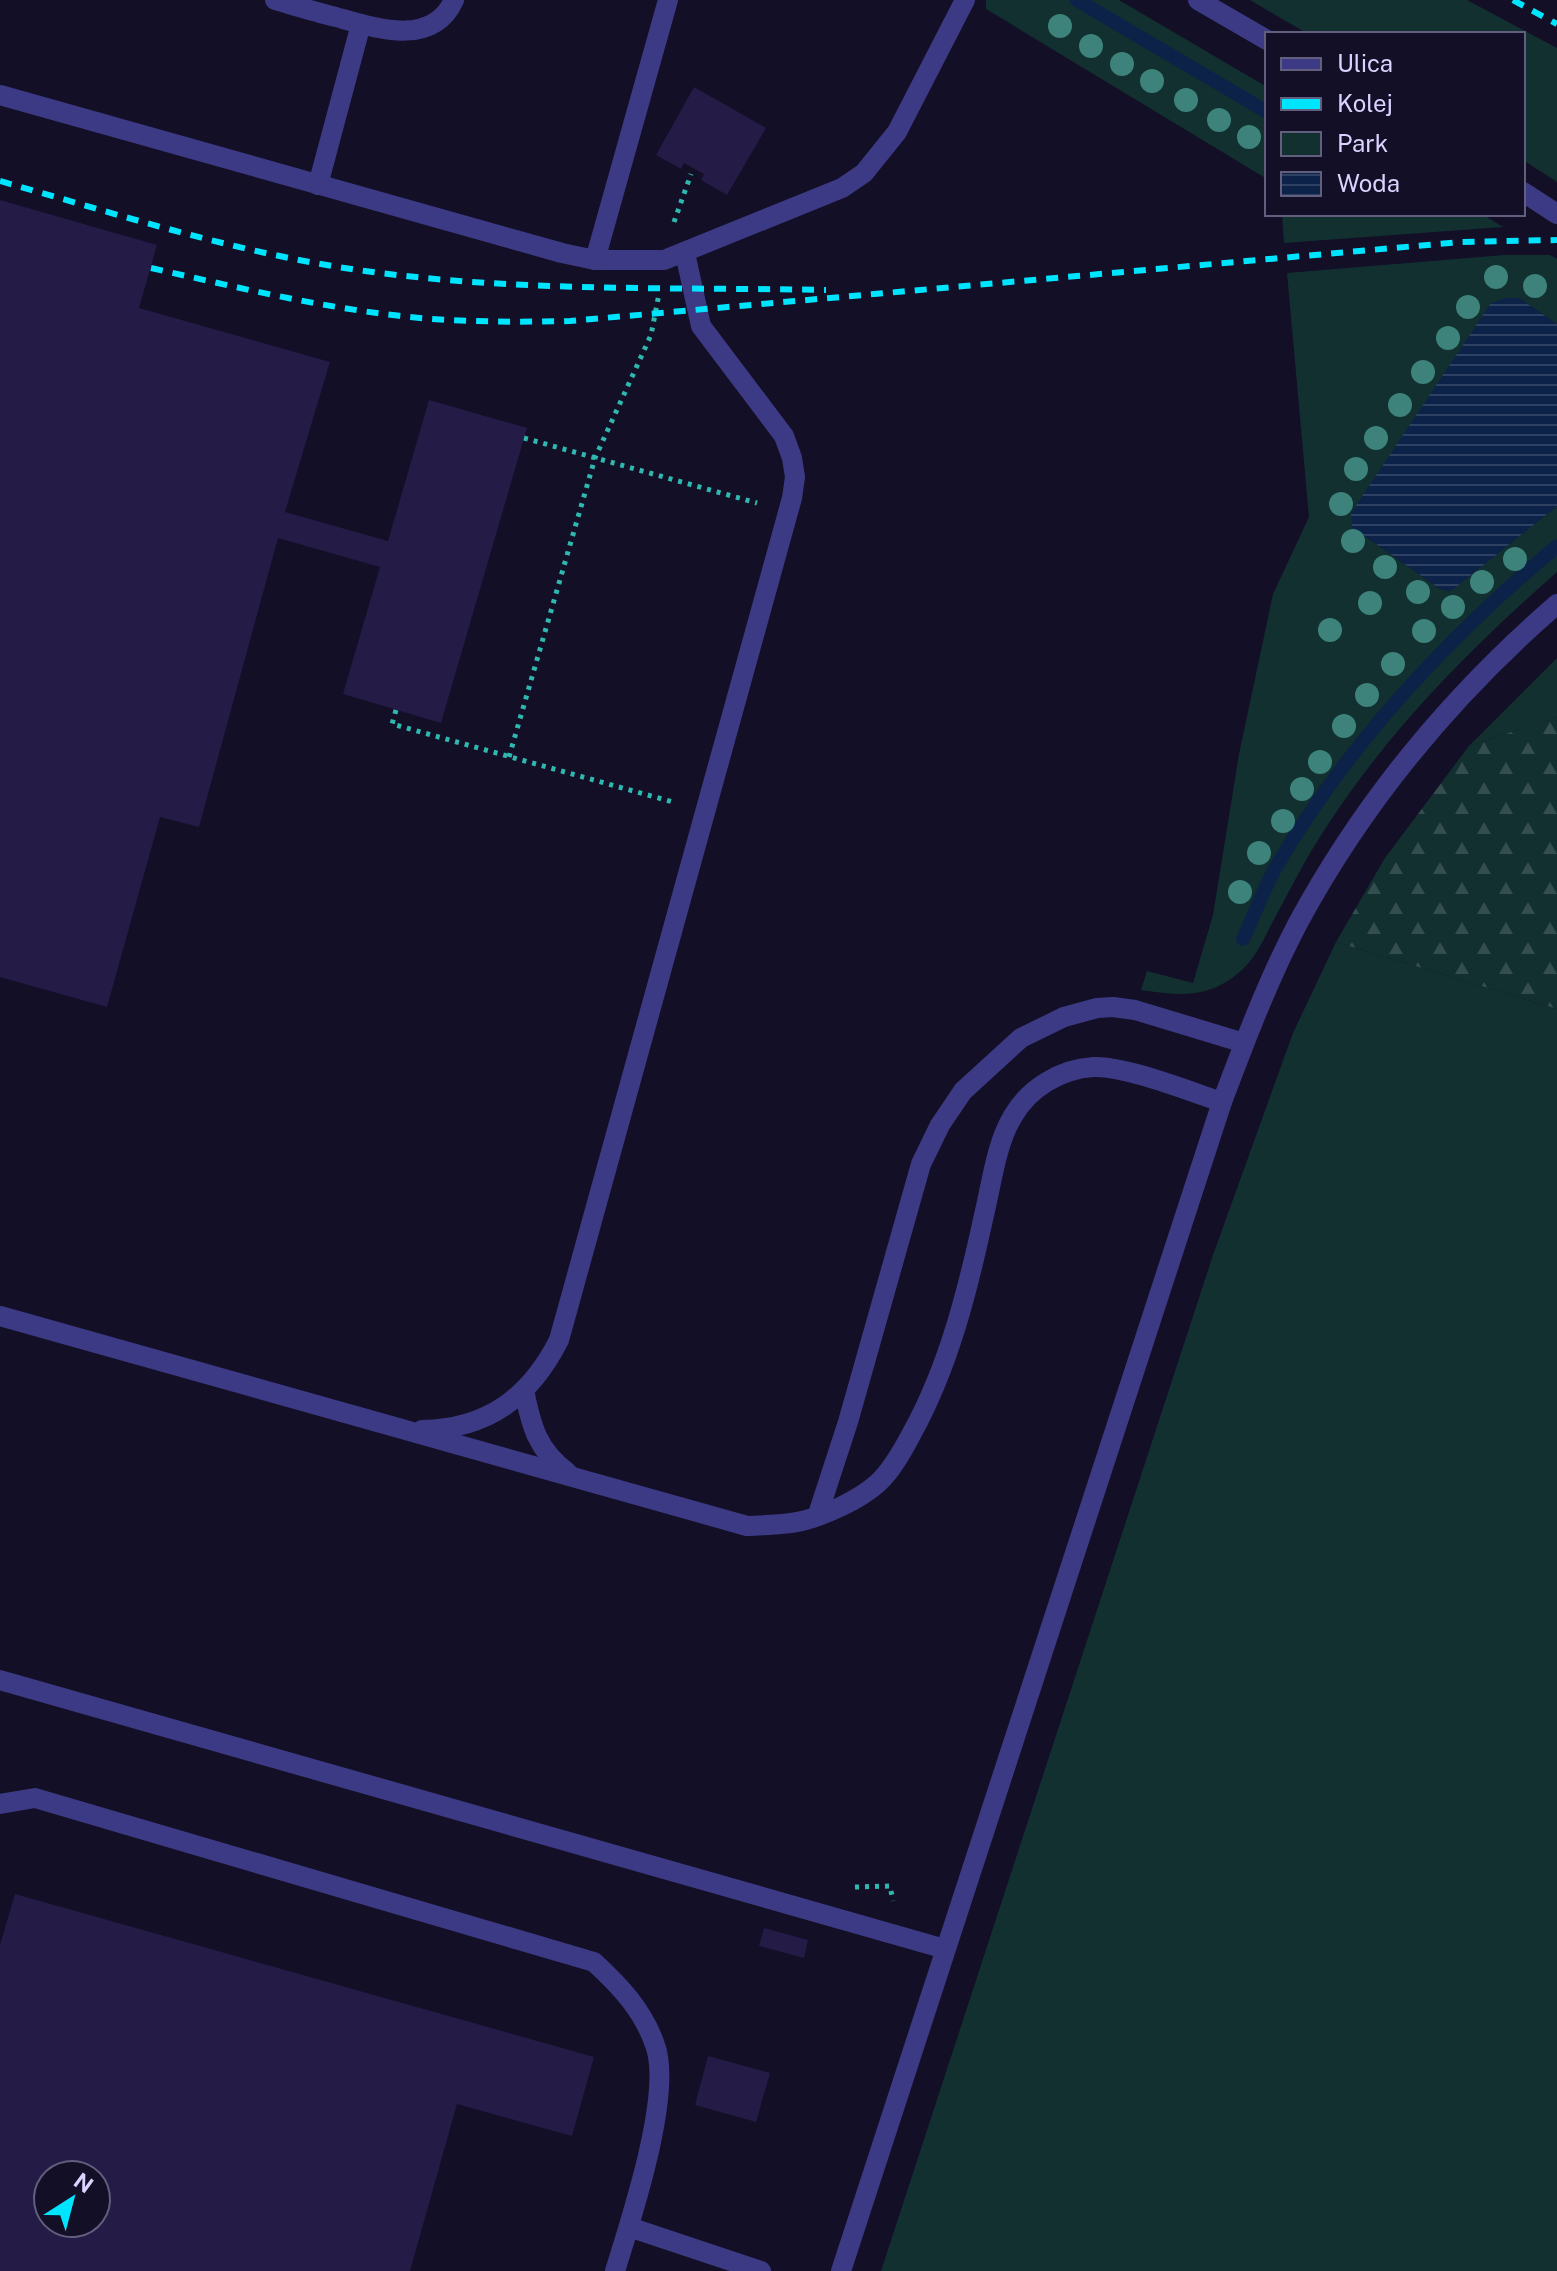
<svg xmlns="http://www.w3.org/2000/svg" width="1557" height="2271" font-family="'Public Sans',sans-serif">
  <style>
    .green { fill: #12302f }
    .forest { fill: url(#forest-firs) }
    .water { fill: url(#water-rules) }
    .lines { fill: none; stroke-linecap: round; stroke-linejoin: round }
    .stream { stroke: #0c2248; stroke-width: 14 }
    .building { fill: #241b47; fill-rule: evenodd }
    .path { stroke: #2fb8b0; stroke-width: 5; stroke-dasharray: 4 6; stroke-linecap: butt }
    .minor { stroke: #3d3a85; stroke-width: 20 }
    .rail { stroke: #00e5ff; stroke-width: 6; stroke-dasharray: 12 10; stroke-linecap: butt }
    .tree { fill: #3d827b }
  </style>
  <defs>
    <pattern id="forest-firs" width="22" height="20" patternUnits="userSpaceOnUse" patternTransform="scale(2)"><rect width="22" height="20" fill="#12302f"/><path d="M5 1l3.5 6h-7zM16 11l3.5 6h-7z" fill="#344d4e"/></pattern>
    <pattern id="water-rules" width="6" height="5" patternUnits="userSpaceOnUse" patternTransform="scale(2)"><rect width="6" height="5" fill="#0c2248"/><path d="M0 2.5h6" fill="none" stroke="#2f4163"/></pattern>
  </defs>
  <rect width="100%" height="100%" fill="#130f26"/>
  <!-- green -->
  <g class="green">
    <polygon points="986,0 1119,0 1267,87 1267,179 986,9"/>
    <polygon points="1250,0 1467,0 1557,48 1557,182 1523,160 1523,34 1308,34"/>
    <polygon points="1282,214 1482,214 1503,227 1284,243"/>
    <path d="M1504 255H1550L1557 259V324L1519 298 1352 527 1440 589 1450 591 1557 506V572C1471 648 1392 727 1329 823 1310 851 1294 882 1278 912 1267 931 1259 954 1243 969 1211 999 1180 996 1141 990L1147 971 1193 983 1213 915 1239 754 1273 594 1309 517 1287 273Z"/>
    <polygon points="1557,658 1557,717 1469,746"/>
    <polygon points="1336,942 1557,1009 1557,2271 881,2271 1213,1255 1293,1033"/>
  </g>
  <!-- forest -->
  <polygon class="forest" points="1557,717 1557,1009 1336,942 1385,858 1469,746"/>
  <!-- water -->
  <polygon class="water" points="1506,298 1519,298 1557,324 1557,506 1451,591 1440,589 1352,527 1351,513 1491,303"/>
  <g class="lines">
    <!-- stream -->
    <g class="stream">
      <polyline points="1077,0 1267,112"/>
      <path d="M1243 939C1254 916 1263 890 1276 867 1348 744 1448 637 1557 546"/>
    </g>
  </g>
  <!-- building -->
  <g class="building">
    <polygon points="694,87 766,128 727,195 701,180 704,174 684,163 681,169 656,155"/>
    <polygon points="0,200 157,245 139,308 330,362 285,512 388,541 429,400 527,428 441,723 343,694 380,567 278,538 199,827 160,817 107,1007 0,977"/>
    <path d="M15 1894 594 2057 572 2136 457 2104 410 2271H0V1945ZM48 2175H96V2223H48Z"/>
    <polygon points="764,1928 808,1940 804,1958 759,1946"/>
    <polygon points="708,2056 770,2073 756,2122 695,2105"/>
  </g>
  <g class="lines">
    <!-- path -->
    <g class="path">
      <polyline points="674,222 691,174"/>
      <polyline points="524,438 757,503"/>
      <polyline points="396,710 392,724 673,802"/>
      <polyline points="509,757 595,458 651,335 659,294"/>
      <polyline points="855,1887 890,1886 893,1901"/>
    </g>
    <!-- minor -->
    <g class="minor">
      <path d="M275 0C296 6 316 12 336 17 375 28 432 48 454 0"/>
      <polyline points="1198,0 1267,40"/>
      <polyline points="0,95 562,253 595,260 664,260 842,188 864,173 897,132 965,0"/>
      <polyline points="318,185 361,24"/>
      <polyline points="1523,192 1557,214"/>
      <polyline points="595,260 668,0"/>
      <path d="M0 1316 747 1526C765 1525 785 1525 802 1521 826 1515 859 1500 878 1483 892 1470 903 1450 912 1433 949 1366 968 1289 984 1215 992 1182 996 1144 1013 1116 1029 1088 1061 1069 1093 1067 1123 1065 1191 1092 1222 1102"/>
      <path d="M524 1390C531 1425 537 1450 567 1472"/>
      <path d="M422 1430C488 1429 530 1397 559 1340L792 498 795 477 792 458 784 436 701 326 685 253"/>
      <polyline points="818,1514 848,1422 921,1164 940,1125 963,1091 1021,1038 1064,1017 1097,1008 1113,1007 1135,1010 1244,1043"/>
      <polyline points="0,1680 945,1949"/>
      <path d="M0 1804 35 1798 594 1962C620 1986 643 2010 655 2045 673 2093 631 2219 615 2271"/>
      <polyline points="629,2227 761,2271"/>
      <path d="M841 2271 1222 1102C1245 1041 1268 980 1298 923 1364 801 1452 695 1557 604"/>
    </g>
    <!-- rail -->
    <g class="rail">
      <polyline points="1513,0 1557,24"/>
      <path d="M0 181C120 215 241 254 365 271 517 292 673 287 826 290"/>
      <path d="M151 268C249 290 347 314 447 320 488 322 529 322 570 321L1461 242 1557 240"/>
    </g>
  </g>
  <!-- trees -->
  <g class="tree">
    <circle cx="1060" cy="26" r="12"/>
    <circle cx="1091" cy="46" r="12"/>
    <circle cx="1122" cy="64" r="12"/>
    <circle cx="1152" cy="81" r="12"/>
    <circle cx="1186" cy="100" r="12"/>
    <circle cx="1219" cy="120" r="12"/>
    <circle cx="1249" cy="137" r="12"/>
    <circle cx="1496" cy="277" r="12"/>
    <circle cx="1535" cy="286" r="12"/>
    <circle cx="1468" cy="307" r="12"/>
    <circle cx="1448" cy="338" r="12"/>
    <circle cx="1423" cy="372" r="12"/>
    <circle cx="1400" cy="405" r="12"/>
    <circle cx="1376" cy="438" r="12"/>
    <circle cx="1356" cy="469" r="12"/>
    <circle cx="1341" cy="504" r="12"/>
    <circle cx="1353" cy="541" r="12"/>
    <circle cx="1515" cy="559" r="12"/>
    <circle cx="1385" cy="567" r="12"/>
    <circle cx="1482" cy="582" r="12"/>
    <circle cx="1418" cy="592" r="12"/>
    <circle cx="1370" cy="603" r="12"/>
    <circle cx="1453" cy="607" r="12"/>
    <circle cx="1330" cy="630" r="12"/>
    <circle cx="1424" cy="631" r="12"/>
    <circle cx="1393" cy="664" r="12"/>
    <circle cx="1367" cy="695" r="12"/>
    <circle cx="1344" cy="726" r="12"/>
    <circle cx="1320" cy="762" r="12"/>
    <circle cx="1302" cy="789" r="12"/>
    <circle cx="1283" cy="821" r="12"/>
    <circle cx="1259" cy="853" r="12"/>
    <circle cx="1240" cy="892" r="12"/>
  </g>
  <!-- legend -->
  <rect x="1265" y="32" width="260" height="184" fill="#130f26" stroke="#625e7d" stroke-width="2"/>
  <rect x="1281" y="58" width="40" height="12" fill="#3d3a85" stroke="#625e7d" stroke-width="2"/>
  <text x="1337" y="72" font-size="24" fill="#d9d4ff">Ulica</text>
  <rect x="1281" y="98" width="40" height="12" fill="#00e5ff" stroke="#625e7d" stroke-width="2"/>
  <text x="1337" y="112" font-size="24" fill="#d9d4ff">Kolej</text>
  <rect x="1281" y="132" width="40" height="24" fill="#12302f" stroke="#625e7d" stroke-width="2"/>
  <text x="1337" y="152" font-size="24" fill="#d9d4ff">Park</text>
  <rect x="1281" y="172" width="40" height="24" fill="url(#water-rules)" stroke="#625e7d" stroke-width="2"/>
  <text x="1337" y="192" font-size="24" fill="#d9d4ff">Woda</text>
  <!-- north arrow -->
  <g transform="translate(72 2199) rotate(36)"><circle r="38" fill="#130f26" stroke="#625e7d" stroke-width="2"/>
  <path d="M0-6L14 30L0 20L-14 30Z" fill="#00e5ff"/>
  <text y="-12" font-size="22" font-weight="bold" text-anchor="middle" fill="#d9d4ff">N</text>
  </g>
</svg>
